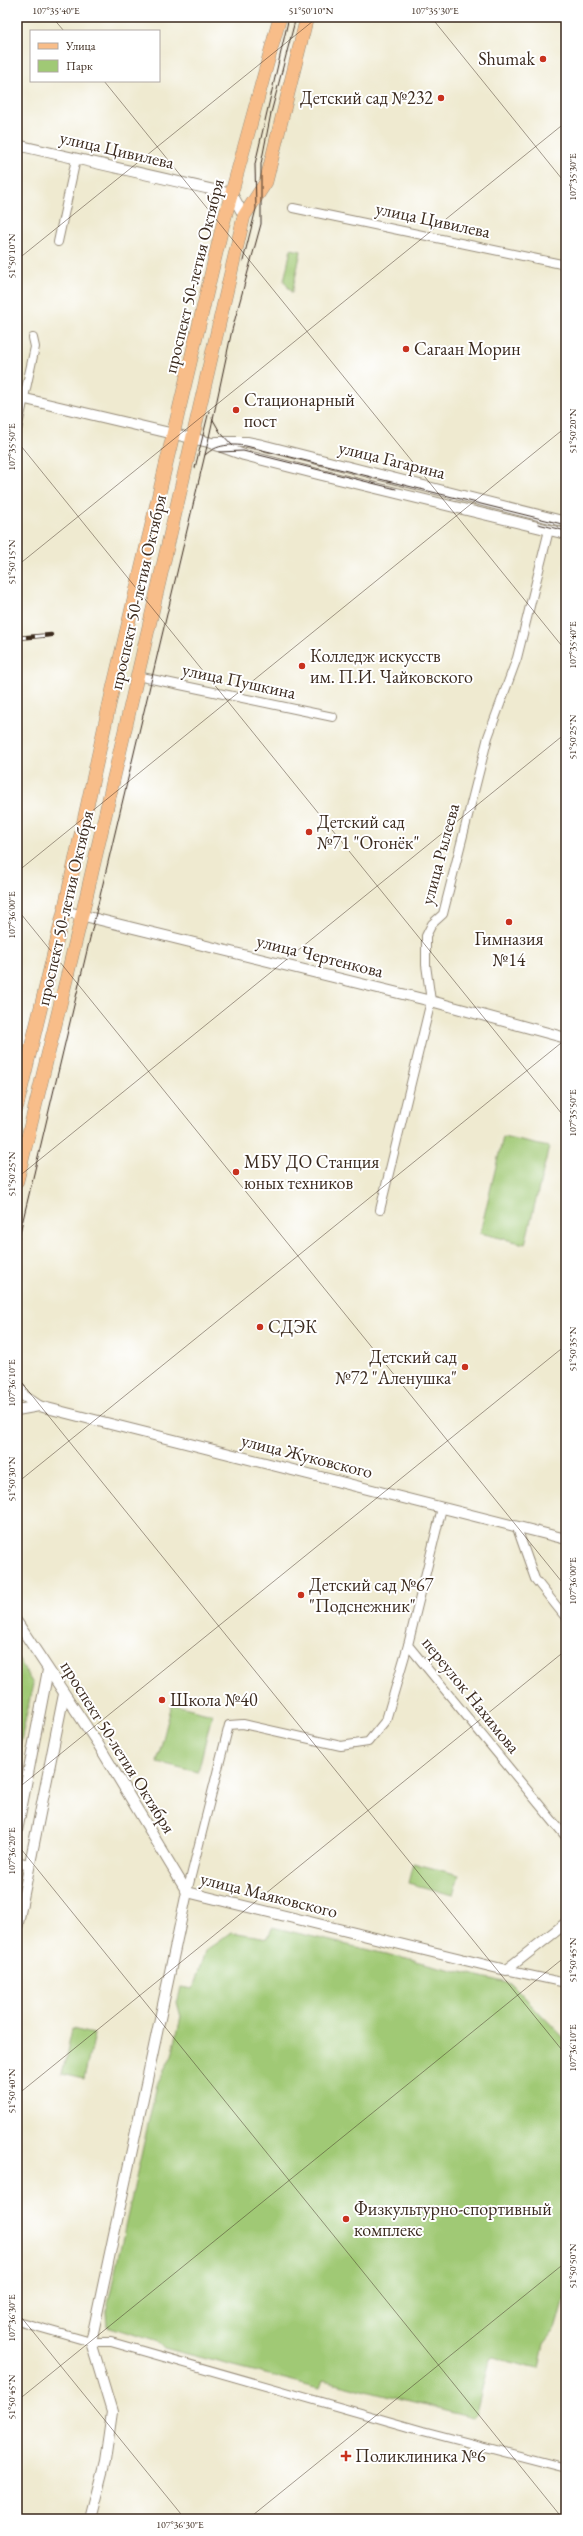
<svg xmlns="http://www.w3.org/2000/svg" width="583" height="2536" font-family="'EB Garamond',serif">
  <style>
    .green { fill: #a0c975; stroke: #6e7a4a }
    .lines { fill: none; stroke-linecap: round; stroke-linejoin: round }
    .minor-casing { stroke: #958a77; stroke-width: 10 }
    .tertiary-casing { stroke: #958a77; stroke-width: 12 }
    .primary-casing { stroke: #958a77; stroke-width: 14 }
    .minor { stroke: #fff; stroke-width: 8 }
    .tertiary { stroke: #fff; stroke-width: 10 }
    .primary { stroke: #f8bd89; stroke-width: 13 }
    .tram { stroke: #3b2a1e; stroke-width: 1 }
    .rail-casing { stroke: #3b2a1e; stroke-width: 4.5 }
    .rail { stroke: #fff; stroke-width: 3; stroke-dasharray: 9; stroke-linecap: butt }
    .ticks { fill: none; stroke: #3b2a1e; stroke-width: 1; stroke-opacity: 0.45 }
    .poi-dot { fill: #c8321e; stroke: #fff; stroke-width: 1.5 }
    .labels { text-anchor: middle; stroke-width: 4; stroke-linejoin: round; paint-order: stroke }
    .poi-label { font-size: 18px; fill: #3b2a1e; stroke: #fff; text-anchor: start }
    .street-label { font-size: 18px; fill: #3b2a1e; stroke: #fff }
    .neatline { fill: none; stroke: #3b2a1e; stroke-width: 1.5 }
    .ticks-label { font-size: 10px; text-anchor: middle; fill: #3b2a1e }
  </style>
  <rect width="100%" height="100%" fill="#fff"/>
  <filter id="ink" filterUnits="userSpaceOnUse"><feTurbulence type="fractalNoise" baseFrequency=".025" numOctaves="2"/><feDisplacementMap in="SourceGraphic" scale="8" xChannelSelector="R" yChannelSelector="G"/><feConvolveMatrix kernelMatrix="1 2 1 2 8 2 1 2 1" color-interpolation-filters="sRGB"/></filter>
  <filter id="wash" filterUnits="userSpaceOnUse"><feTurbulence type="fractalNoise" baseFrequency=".012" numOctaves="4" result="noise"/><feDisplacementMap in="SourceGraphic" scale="16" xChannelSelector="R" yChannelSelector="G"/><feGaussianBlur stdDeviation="0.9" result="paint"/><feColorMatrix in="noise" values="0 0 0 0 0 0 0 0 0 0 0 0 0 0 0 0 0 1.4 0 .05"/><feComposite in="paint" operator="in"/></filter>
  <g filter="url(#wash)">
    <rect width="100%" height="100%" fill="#efead0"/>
    <!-- green -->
    <g class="green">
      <polygon points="291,249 301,251 292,293 284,281"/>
      <polygon points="503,1137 549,1147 525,1244 480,1233"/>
      <polygon points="17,1657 33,1684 17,1759"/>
      <polygon points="172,1704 212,1714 198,1772 157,1762"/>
      <polygon points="413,1863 459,1875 453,1895 408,1883"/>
      <polygon points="272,1927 512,1984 566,2040 566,2291 555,2330 544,2344 539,2369 493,2358 490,2360 477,2413 473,2418 323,2380 320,2388 164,2348 158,2342 107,2326 106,2312 157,2084 172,2055 181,2017 177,2002 181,1987 193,1989 205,1951 231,1932 268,1938"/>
      <polygon points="72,2029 94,2034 84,2079 62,2074"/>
    </g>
  </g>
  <g filter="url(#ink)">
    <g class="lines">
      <!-- minor casing -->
      <g class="minor-casing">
        <g id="minor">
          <polyline points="293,208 566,265"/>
          <polyline points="58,242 76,159"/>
          <polyline points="17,430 35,347 33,338"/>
          <polyline points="137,676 333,717"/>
          <polyline points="380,1210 431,1001 426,965 426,936 432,924 443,914 488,737 517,658 549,530"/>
          <polyline points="442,1508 408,1645 566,1837"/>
          <polyline points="517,1528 535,1579 566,1618"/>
          <polyline points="187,1892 229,1725 243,1724 341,1746 368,1742 386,1720 408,1645"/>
          <polyline points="506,1970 566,1983"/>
          <polyline points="17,2321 91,2342 111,2342 423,2431 566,2468"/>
        </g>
      </g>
      <!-- tertiary casing -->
      <g class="tertiary-casing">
        <g id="tertiary">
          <polyline points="17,145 232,194 244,216"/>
          <polyline points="17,397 208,442 244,455 318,474 566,534"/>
          <polyline points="216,442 247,442 262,445 566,522"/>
          <polyline points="64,911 431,1001 566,1038"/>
          <polyline points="17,1383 24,1396 39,1406 566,1539"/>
          <polyline points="17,1410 39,1406"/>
          <polyline points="17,1622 98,1744 187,1892"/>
          <polyline points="17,1831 48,1670"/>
          <polyline points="17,1862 29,1865"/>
          <polyline points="187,1892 506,1970 566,1923"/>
          <polyline points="17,1928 64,1694"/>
          <polyline points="90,2519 105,2461 112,2412 91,2342 187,1892"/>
        </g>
      </g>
      <!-- primary casing -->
      <g class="primary-casing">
        <g id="primary">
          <polyline points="17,1106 64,911 113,688 222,228 280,17"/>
          <polyline points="17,1181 82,915 244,216 266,182 307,17"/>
        </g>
      </g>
      <!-- minor -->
      <use href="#minor" class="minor"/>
      <!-- tertiary -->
      <use href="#tertiary" class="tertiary"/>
      <!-- primary -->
      <use href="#primary" class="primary"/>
      <!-- tram -->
      <g class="tram">
        <polyline points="243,261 256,209 255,164 289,17"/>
        <polyline points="212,418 220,432 233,446"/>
        <polyline points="219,452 243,451 396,489"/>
        <path d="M205 455C217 444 231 444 246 446L566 525"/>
        <polyline points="195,468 209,411"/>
        <polyline points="538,524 566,531"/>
        <polyline points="17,1245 208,442 232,330 261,224 261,164 271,113 296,17"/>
      </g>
      <!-- rail casing -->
      <g class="rail-casing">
        <polyline id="rail" points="17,638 51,635"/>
      </g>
      <!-- rail -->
      <use href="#rail" class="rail"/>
    </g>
  </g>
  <!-- ticks -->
  <path class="ticks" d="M52 17 64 31M431 17 566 184M104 81 566 651M17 260 318 17M17 441 566 1119M17 566 566 122M17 872 566 427M17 909 566 1587M17 1178 566 733M17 1377 566 2055M17 1483 566 1039M17 1789 566 1345M17 1844 563 2519M17 2095 566 1650M17 2312 185 2519M17 2401 566 1956M248 2519 566 2262"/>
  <!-- markers -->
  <g class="poi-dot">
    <circle cx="543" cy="59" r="4"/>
    <circle cx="441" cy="98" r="4"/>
    <circle cx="406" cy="349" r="4"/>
    <circle cx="236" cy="410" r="4"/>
    <circle cx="302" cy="666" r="4"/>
    <circle cx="309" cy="832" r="4"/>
    <circle cx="509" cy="922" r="4"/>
    <circle cx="236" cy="1172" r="4"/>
    <circle cx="260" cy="1327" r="4"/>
    <circle cx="465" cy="1367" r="4"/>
    <circle cx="301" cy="1595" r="4"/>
    <circle cx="162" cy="1700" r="4"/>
    <circle cx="346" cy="2219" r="4"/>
    <path d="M344 2450h4v4h4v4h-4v4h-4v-4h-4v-4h4z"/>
  </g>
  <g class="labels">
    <!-- poi labels -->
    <g class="poi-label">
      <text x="535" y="65" text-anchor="end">Shumak</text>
      <text x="433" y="104" text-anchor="end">Детский сад №232</text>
      <text x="414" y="355">Сагаан Морин</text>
      <text x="244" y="406">Стационарный<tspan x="244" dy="21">пост</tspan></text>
      <text x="310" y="662">Колледж искусств<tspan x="310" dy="21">им. П.И. Чайковского</tspan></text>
      <text x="317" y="828">Детский сад<tspan x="317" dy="21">№71 "Огонёк"</tspan></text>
      <text x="509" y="945" text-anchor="middle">Гимназия<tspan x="509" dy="21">№14</tspan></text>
      <text x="244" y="1168">МБУ ДО Станция<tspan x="244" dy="21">юных техников</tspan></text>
      <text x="268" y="1333">СДЭК</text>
      <text x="457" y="1363" text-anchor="end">Детский сад<tspan x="457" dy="21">№72 "Аленушка"</tspan></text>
      <text x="309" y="1591">Детский сад №67<tspan x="309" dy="21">"Подснежник"</tspan></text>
      <text x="170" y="1706">Школа №40</text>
      <text x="354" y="2215">Физкультурно-спортивный<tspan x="354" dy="21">комплекс</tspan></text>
      <text x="355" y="2462">Поликлиника №6</text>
    </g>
    <!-- street labels -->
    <g class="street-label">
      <text transform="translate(117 150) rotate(13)" y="6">улица Цивилева</text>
      <text transform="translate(433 220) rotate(12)" y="6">улица Цивилева</text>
      <text transform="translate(194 276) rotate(-76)" y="6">проспект 50-летия Октября</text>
      <text transform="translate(392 460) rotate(14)" y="6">улица Гагарина</text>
      <text transform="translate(138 592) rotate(-77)" y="6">проспект 50-летия Октября</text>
      <text transform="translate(239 681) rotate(12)" y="6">улица Пушкина</text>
      <text transform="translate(440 854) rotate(-75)" y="6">улица Рылеева</text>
      <text transform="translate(65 908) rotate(-77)" y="6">проспект 50-летия Октября</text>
      <text transform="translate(320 956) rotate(14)" y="6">улица Чертенкова</text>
      <text transform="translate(307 1456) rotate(14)" y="6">улица Жуковского</text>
      <text transform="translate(471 1695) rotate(51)" y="6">переулок Нахимова</text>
      <text transform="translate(118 1747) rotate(58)" y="6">проспект 50-летия Октября</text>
      <text transform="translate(269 1895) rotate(14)" y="6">улица Маяковского</text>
    </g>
  </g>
  <!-- margin -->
  <rect width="583" height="2536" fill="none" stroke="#fff" stroke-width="44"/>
  <!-- legend -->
  <rect x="30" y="30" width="130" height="52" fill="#ffffff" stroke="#b1aaa5"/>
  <rect x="38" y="43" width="20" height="6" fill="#f8bd89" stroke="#b1aaa5"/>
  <text x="66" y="50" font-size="12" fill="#3b2a1e">Улица</text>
  <rect x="38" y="60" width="20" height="12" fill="#a0c975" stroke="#b1aaa5"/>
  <text x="66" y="70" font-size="12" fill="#3b2a1e">Парк</text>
  <rect x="22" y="22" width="539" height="2492" class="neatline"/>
  <g class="ticks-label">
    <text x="56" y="14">107°35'40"E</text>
    <text x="311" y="14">51°50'10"N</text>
    <text x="435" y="14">107°35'30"E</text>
    <text transform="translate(572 177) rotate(-90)" y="4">107°35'30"E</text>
    <text transform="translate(11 256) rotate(-90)" y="4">51°50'10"N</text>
    <text transform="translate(572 431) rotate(-90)" y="4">51°50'20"N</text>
    <text transform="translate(11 447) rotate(-90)" y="4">107°35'50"E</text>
    <text transform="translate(11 562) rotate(-90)" y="4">51°50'15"N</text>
    <text transform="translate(572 645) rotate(-90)" y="4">107°35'40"E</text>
    <text transform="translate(572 737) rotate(-90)" y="4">51°50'25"N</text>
    <text transform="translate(11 915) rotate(-90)" y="4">107°36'00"E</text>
    <text transform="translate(572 1113) rotate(-90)" y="4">107°35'50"E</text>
    <text transform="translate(11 1174) rotate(-90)" y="4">51°50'25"N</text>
    <text transform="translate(572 1349) rotate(-90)" y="4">51°50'35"N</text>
    <text transform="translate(11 1383) rotate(-90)" y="4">107°36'10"E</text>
    <text transform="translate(11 1479) rotate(-90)" y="4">51°50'30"N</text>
    <text transform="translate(572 1581) rotate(-90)" y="4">107°36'00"E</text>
    <text transform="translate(11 1851) rotate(-90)" y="4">107°36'20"E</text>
    <text transform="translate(572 1960) rotate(-90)" y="4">51°50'45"N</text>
    <text transform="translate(572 2048) rotate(-90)" y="4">107°36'10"E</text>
    <text transform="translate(11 2091) rotate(-90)" y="4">51°50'40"N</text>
    <text transform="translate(572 2266) rotate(-90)" y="4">51°50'50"N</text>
    <text transform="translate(11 2318) rotate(-90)" y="4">107°36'30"E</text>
    <text transform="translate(11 2397) rotate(-90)" y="4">51°50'45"N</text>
    <text x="180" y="2528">107°36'30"E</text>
  </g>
</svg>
